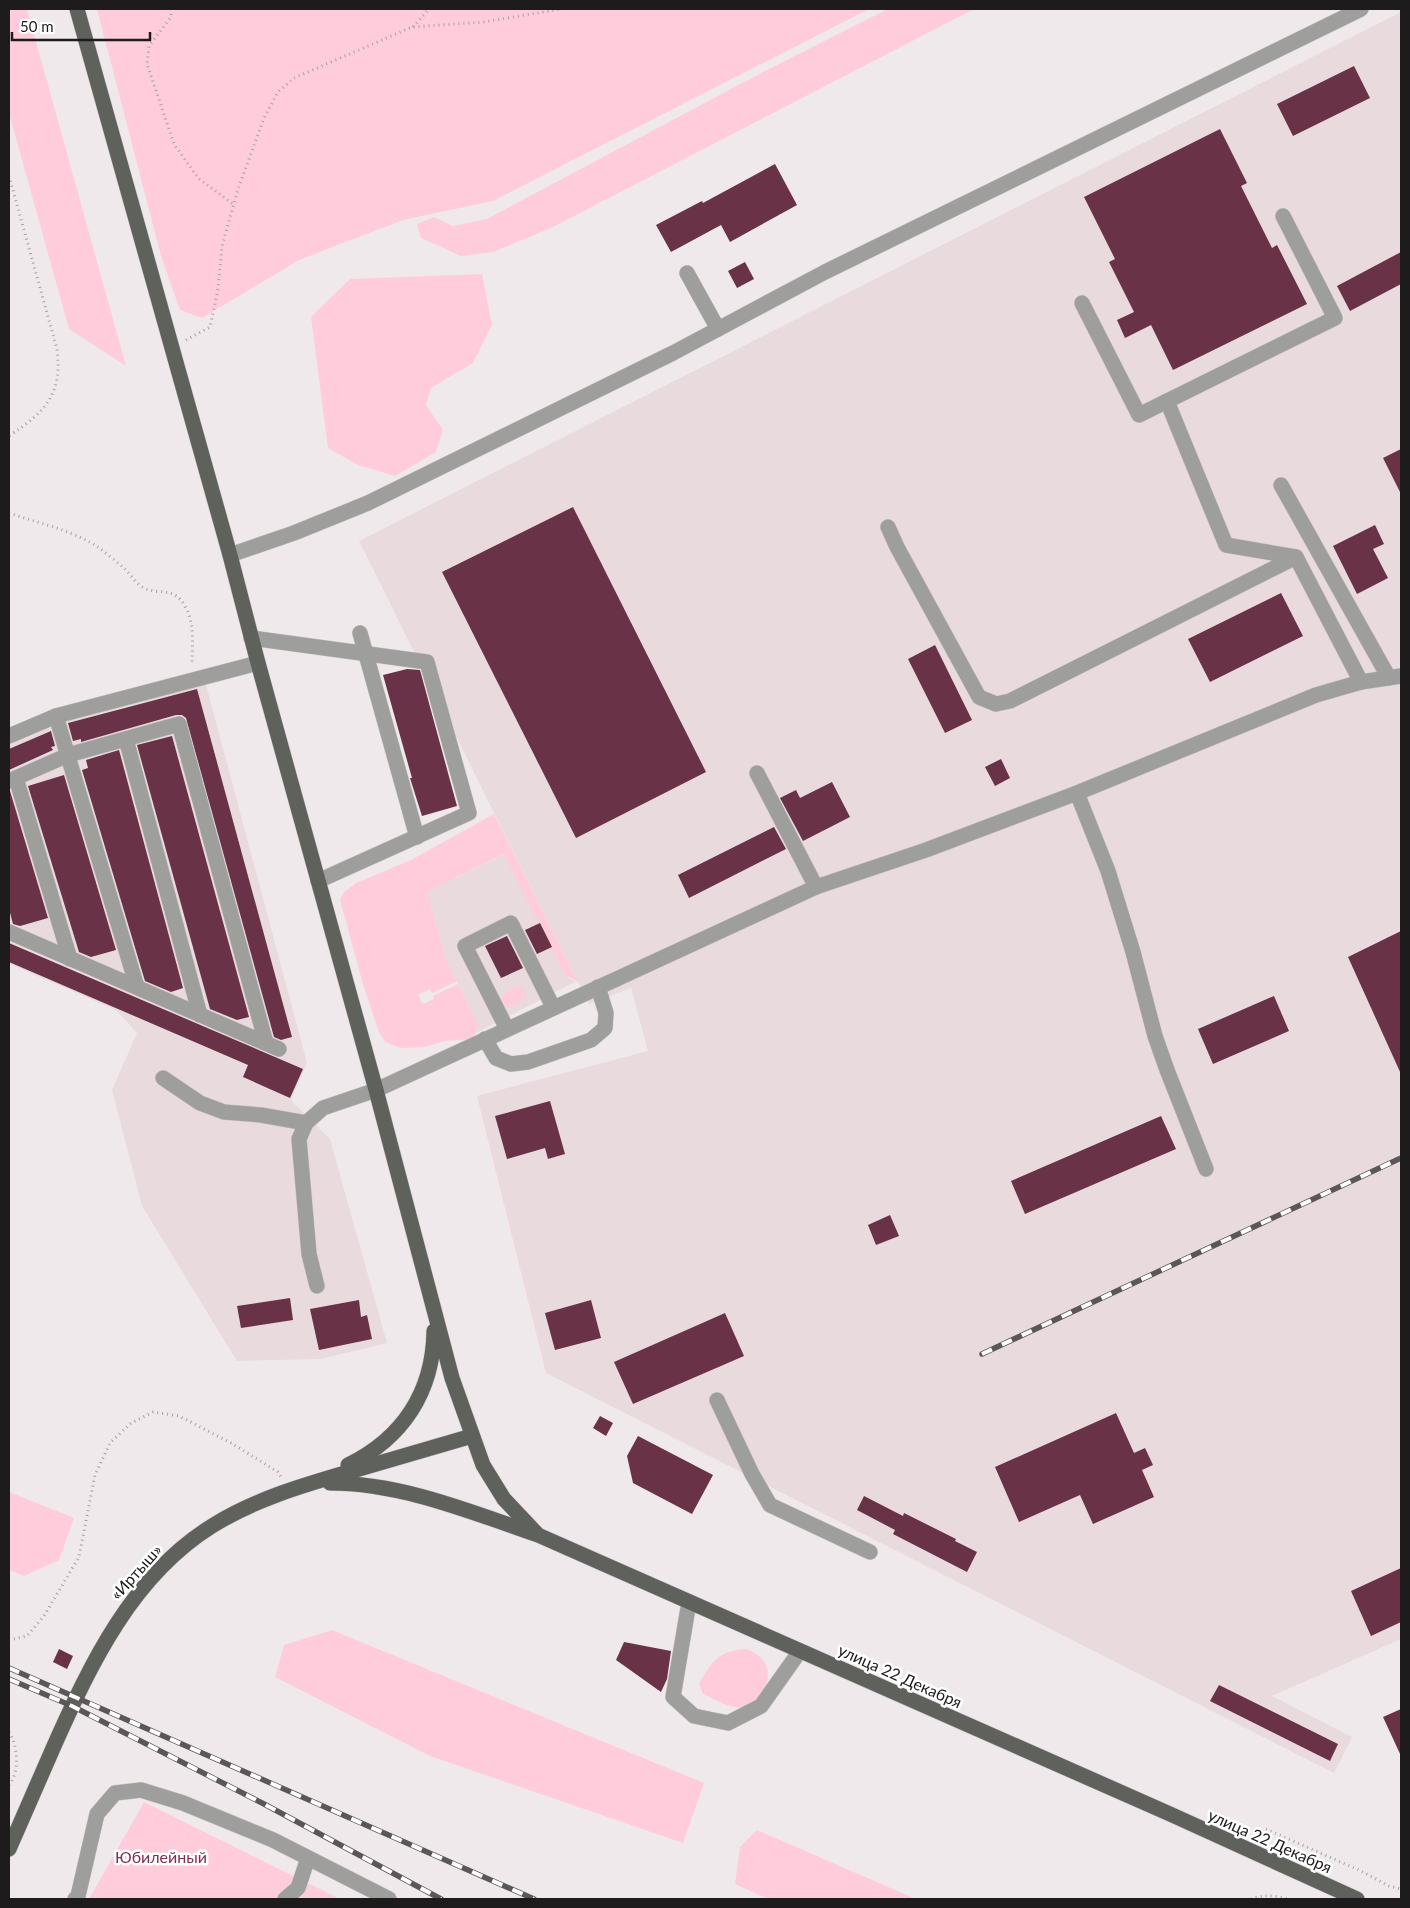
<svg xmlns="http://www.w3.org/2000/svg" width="1410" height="1908" font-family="Lato,sans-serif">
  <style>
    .built { fill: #e9dade }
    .green { fill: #ffccdc }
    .building { fill: #693247 }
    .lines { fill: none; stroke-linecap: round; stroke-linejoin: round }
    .minor-casing { stroke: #cac4c6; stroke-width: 16 }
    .major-casing { stroke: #cac4c6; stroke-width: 16 }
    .path { stroke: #a7a1a3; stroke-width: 3; stroke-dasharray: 1 4; stroke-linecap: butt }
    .minor { stroke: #9e9f9d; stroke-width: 15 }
    .major { stroke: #5f615d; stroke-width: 15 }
    .rail-casing { stroke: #5b5759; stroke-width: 5.5 }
    .rail { stroke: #fff; stroke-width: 4; stroke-dasharray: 11; stroke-linecap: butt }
    .labels { text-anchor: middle; stroke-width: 5; stroke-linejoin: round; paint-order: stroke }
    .street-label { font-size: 16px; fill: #1d1b1c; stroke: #fff }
    .park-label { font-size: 16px; fill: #7f3050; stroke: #fff }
  </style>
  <rect width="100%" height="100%" fill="#f0e9eb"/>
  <!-- built -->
  <g class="built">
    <polygon points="1401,12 1401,1639 1272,1696 1352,1737 1334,1773 546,1373 477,1096 648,1051 631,988 589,1004 359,541"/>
    <polygon points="205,681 307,1063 291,1100 330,1139 387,1343 321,1359 237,1361 142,1206 112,1090 137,1033 116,1010 10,964 9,966 9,741 65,717"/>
    <polygon points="505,854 564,974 575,982 476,1033 478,1025 447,961 427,892"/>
  </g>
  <!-- green -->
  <g class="green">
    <polygon points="9,9 27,9 126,366 69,329 9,113"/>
    <polygon points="97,9 869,9 493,201 403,220 299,260 202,318 180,310 161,256"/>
    <polygon points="888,9 974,9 551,228 493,252 461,256 421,238 417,224 434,217 453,226 487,219 763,72"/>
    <polygon points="482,274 492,325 473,363 431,388 426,405 443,430 436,452 395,476 358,465 328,448 311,317 350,279"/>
    <polygon points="494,814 578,982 564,974 504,854 427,892 447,961 457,981 432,993 430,989 418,995 423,1004 434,999 433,996 458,984 478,1025 476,1033 471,1039 445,1041 424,1047 400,1048 385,1042 379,1032 363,984 340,900 344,892 356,883 411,860"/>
    <path d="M520 986C535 997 514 1010 503 1006L501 997 505 993Z"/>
    <polygon points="9,1492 74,1518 59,1560 24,1576 9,1570"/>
    <polygon points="332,1630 704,1783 683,1843 430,1756 275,1677 284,1645"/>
    <path d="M747 1649C770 1659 773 1675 761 1695 757 1701 754 1705 747 1707 732 1710 715 1700 703 1694L699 1684C711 1661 720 1650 747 1649Z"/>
    <polygon points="144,1802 340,1899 89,1899"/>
    <polygon points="757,1830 916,1899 768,1899 735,1884 740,1847"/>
  </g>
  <!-- building -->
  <g class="building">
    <polygon points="1354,66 1370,98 1293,136 1277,104"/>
    <polygon points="1220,129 1247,183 1241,186 1272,248 1277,245 1307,304 1173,370 1151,325 1125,338 1117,320 1134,312 1109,262 1115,259 1084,197"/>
    <polygon points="775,164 797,205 730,242 721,225 671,252 656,225 702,201 703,203"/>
    <polygon points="1401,252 1401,284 1350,311 1337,286"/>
    <polygon points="745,262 754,279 737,288 728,271"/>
    <polygon points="1401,449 1401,494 1383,458"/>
    <polygon points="573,507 706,772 576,838 442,572"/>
    <polygon points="1375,525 1384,544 1373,549 1388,578 1357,594 1333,546"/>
    <polygon points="1281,593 1303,636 1210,682 1188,639"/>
    <polygon points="935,645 972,720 945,733 908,659"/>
    <polygon points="407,669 420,670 457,806 422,816 410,778 412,778 383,675"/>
    <polygon points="197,689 292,1037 281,1040 274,1037 186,718 182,715 176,715 81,742 81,739 73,741 68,723"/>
    <polygon points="51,731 55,746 51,747 53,750 9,770 9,749"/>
    <polygon points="172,736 249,1017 237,1020 210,1009 137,745"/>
    <polygon points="119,750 183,988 171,992 145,981 82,770 88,768 86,760"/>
    <polygon points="1001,759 1010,778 995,786 985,767"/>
    <polygon points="64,775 116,950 91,957 79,952 28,786"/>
    <polygon points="832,782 850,817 803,841 780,798 796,790 800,798"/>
    <polygon points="9,791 10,791 48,918 20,926 13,924 9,909"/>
    <polygon points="774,827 786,849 689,898 678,875"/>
    <polygon points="540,923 552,947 537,954 525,930"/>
    <polygon points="1401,931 1401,1074 1348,957"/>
    <polygon points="507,936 523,968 501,978 485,946"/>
    <polygon points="9,943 303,1069 290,1098 243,1077 248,1065 9,962"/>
    <polygon points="1274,996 1289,1031 1213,1064 1198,1029"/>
    <polygon points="550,1101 565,1154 548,1159 545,1148 507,1159 495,1116"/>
    <polygon points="1161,1116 1176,1149 1025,1214 1011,1181"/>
    <polygon points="890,1215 899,1236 876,1245 868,1225"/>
    <polygon points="290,1298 293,1320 241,1328 237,1306"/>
    <polygon points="359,1300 361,1317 367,1315 372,1339 319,1350 310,1309"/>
    <polygon points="591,1300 601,1338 555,1350 545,1313"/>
    <polygon points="725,1313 744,1356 633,1404 614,1362"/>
    <polygon points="1116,1413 1134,1453 1145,1448 1153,1465 1142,1470 1154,1497 1093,1524 1080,1495 1019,1522 995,1467"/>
    <polygon points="600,1416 613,1423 606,1436 593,1428"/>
    <polygon points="638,1436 713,1475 692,1514 633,1483 627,1456"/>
    <polygon points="864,1496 903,1516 904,1513 956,1539 955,1541 977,1552 967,1572 893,1534 895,1530 857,1510"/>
    <polygon points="1401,1568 1401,1622 1371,1636 1351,1591"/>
    <polygon points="624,1642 671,1651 667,1679 661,1692 616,1660"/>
    <polygon points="59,1649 73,1656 67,1669 53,1662"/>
    <polygon points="1219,1685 1338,1744 1330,1761 1210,1701"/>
    <polygon points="1401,1709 1401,1756 1383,1717"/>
  </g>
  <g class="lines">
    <!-- minor casing -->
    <g class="minor-casing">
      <g id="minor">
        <polyline points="687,273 718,329"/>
        <polyline points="1082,303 1139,415 1335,318 1283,216"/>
        <polyline points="1167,401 1226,545 1296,557 1361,682"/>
        <polyline points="1281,485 1389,678"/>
        <polyline points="888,527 897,547 979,697 996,704 1010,701 1296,557"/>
        <polyline points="230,555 294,533 368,503 673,353 825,272 1361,9"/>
        <polyline points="360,633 417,837"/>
        <polyline points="251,638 427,662 469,813 318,881"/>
        <polyline points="56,716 137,987"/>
        <polyline points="9,736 56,716 258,663"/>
        <polyline points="126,739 200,1015"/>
        <polyline points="757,773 816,887"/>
        <polyline points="16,778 70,959"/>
        <polyline points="9,781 68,755 179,724 266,1043"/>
        <polyline points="1077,793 1108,871 1133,952 1155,1036 1167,1070 1206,1169"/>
        <polyline points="9,932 279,1049"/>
        <polyline points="507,1029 465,946 511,923 553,1007"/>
        <polyline points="485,1039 496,1058 511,1064 528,1062 591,1040 605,1028 606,1013 598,987"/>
        <polyline points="163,1078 200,1103 224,1112 261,1115 306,1123"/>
        <polyline points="317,1286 309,1254 299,1139 306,1123 323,1108 376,1090 816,887 926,850 1077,793 1316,695 1361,682 1401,676"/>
        <polyline points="717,1400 752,1474 770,1505 870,1552"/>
        <polyline points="689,1602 673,1697 694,1716 728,1723 761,1706 800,1651"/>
        <polyline points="75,1899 78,1896 97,1814 115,1793 141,1790 183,1803 273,1840 389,1899"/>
        <polyline points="285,1899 298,1888 308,1858"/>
      </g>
    </g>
    <!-- major casing -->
    <g class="major-casing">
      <g id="major">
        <polyline points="77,9 230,555 258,663 376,1090 452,1378 483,1465 504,1499 538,1535 1170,1814 1357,1899"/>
        <path d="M348 1465C403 1438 433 1392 434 1331"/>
        <path d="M330 1483C400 1483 469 1511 535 1534"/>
        <path d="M9 1849C24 1815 39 1780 54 1746 91 1663 132 1576 212 1526 255 1499 304 1485 352 1471 392 1459 432 1448 472 1436"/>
      </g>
    </g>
    <!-- path -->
    <g class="path">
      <polyline points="171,9 171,17 149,46 147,64 174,144 198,178 233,204"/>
      <polyline points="413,27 429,9"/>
      <path d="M9 176 57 349C63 394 45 412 9 436"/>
      <polyline points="186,340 210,327 218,289 222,246 238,189 264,118 278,92 294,78 412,27 484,22 561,9"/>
      <path d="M9 513C38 523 68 529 95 545 105 552 116 561 125 569 131 575 136 584 144 588 161 596 174 585 186 608 195 625 192 645 192 664"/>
      <polyline points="9,1640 27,1636 44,1616 79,1557 95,1475 110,1443 131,1423 153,1412 179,1416 231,1443 278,1472 281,1477"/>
      <path d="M9 1732C18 1746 20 1772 9 1785"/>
      <polyline points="1266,1829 1359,1870 1389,1886 1401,1889"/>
      <path d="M1251 1899C1262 1895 1276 1895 1287 1899"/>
    </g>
    <!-- minor -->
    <use href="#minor" class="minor"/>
    <!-- major -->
    <use href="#major" class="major"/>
    <!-- rail casing -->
    <g class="rail-casing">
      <g id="rail">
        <polyline points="982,1354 1401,1158"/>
        <polyline points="9,1668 534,1899"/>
        <polyline points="9,1679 72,1706 264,1804 441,1899"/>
      </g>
    </g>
    <!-- rail -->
    <use href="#rail" class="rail"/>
  </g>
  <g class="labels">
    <!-- street labels -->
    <g class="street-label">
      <text transform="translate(136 1572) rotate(-48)" y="6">«Иртыш»</text>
      <text transform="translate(900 1676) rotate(24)" y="6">улица 22 Декабря</text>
      <text transform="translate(1270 1841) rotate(24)" y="6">улица 22 Декабря</text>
    </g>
    <!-- park labels -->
    <g class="park-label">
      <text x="161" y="1863">Юбилейный</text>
    </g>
  </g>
  <!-- border -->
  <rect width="1410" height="1908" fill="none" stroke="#1d1b1c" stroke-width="20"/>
  <!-- scale -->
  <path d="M12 32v8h138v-8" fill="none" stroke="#1d1b1c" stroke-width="2.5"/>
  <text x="20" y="32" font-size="15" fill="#1d1b1c" stroke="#ffffff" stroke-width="4" paint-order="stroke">50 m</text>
</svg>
